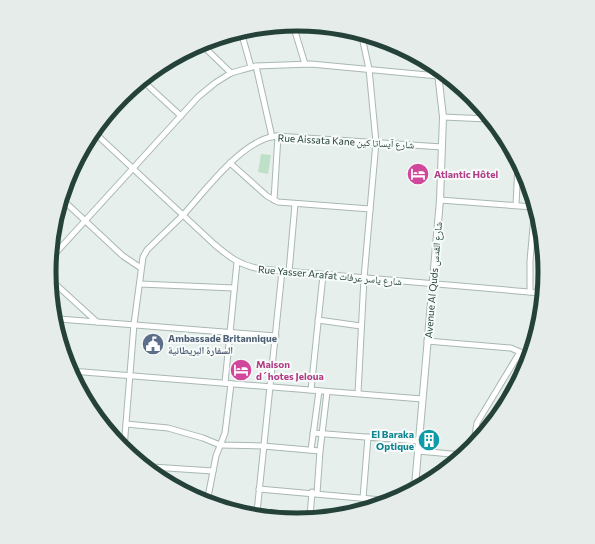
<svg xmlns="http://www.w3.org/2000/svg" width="595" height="544" font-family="Commissioner,'Noto Naskh Arabic',sans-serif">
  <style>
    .green { fill: #bfe0c8 }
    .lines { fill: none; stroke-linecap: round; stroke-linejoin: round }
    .minor-casing { stroke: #a8b8b2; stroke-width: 7 }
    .tertiary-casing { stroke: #a8b8b2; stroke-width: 8 }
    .minor { stroke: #fff; stroke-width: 5 }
    .tertiary { stroke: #fff; stroke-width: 6 }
    .labels { text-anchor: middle; stroke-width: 4; stroke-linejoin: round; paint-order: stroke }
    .street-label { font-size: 10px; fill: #24423a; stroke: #f7fbf9 }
    .hotel-label { font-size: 10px; font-weight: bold; fill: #b23c85; stroke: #f7fbf9; text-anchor: start }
    .service-label { font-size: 10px; font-weight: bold; fill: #4e5e75; stroke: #f7fbf9; text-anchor: start }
    .culture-label { font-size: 10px; font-weight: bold; fill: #0d838f; stroke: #f7fbf9; text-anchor: end }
    .rim { fill: none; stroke: #24423a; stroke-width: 5 }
  </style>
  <rect width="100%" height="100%" fill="#e6efeb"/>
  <!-- green -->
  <polygon class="green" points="261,154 271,155 268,174 258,172"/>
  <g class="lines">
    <!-- minor casing -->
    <g class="minor-casing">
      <g id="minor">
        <polyline points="293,25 305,64"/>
        <polyline points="242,35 251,67"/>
        <polyline points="201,44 231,73"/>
        <polyline points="256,66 272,137"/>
        <polyline points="144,82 181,116"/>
        <polyline points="443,117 488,119"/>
        <path d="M97 135 214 244C229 257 241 266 261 269L541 293"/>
        <polyline points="230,163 267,196 278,202 370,209"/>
        <polyline points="274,200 278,136"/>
        <polyline points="440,200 533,207"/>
        <polyline points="64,201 123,256 141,268"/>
        <polyline points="516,205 518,164"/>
        <polyline points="52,257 198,97 215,83 231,73 256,66 311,64 438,76"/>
        <polyline points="289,272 295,204"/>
        <polyline points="51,280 97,322"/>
        <polyline points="140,284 234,288"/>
        <polyline points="530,292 530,261 534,216"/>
        <polyline points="59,319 276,336"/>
        <polyline points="318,320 361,326"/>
        <polyline points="427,341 511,348 529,356"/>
        <polyline points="71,371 422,399"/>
        <polyline points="77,379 77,372"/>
        <polyline points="225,383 237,262"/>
        <polyline points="311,390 323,275"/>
        <polyline points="358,393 364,278 376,142 369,69 362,37"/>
        <polyline points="126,424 168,428 203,438 220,445 263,446 320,451"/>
        <polyline points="313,433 418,441"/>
        <polyline points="473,447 477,423 520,352"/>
        <path d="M124 448 134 324 143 257 147 250C159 238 172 226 184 214 206 190 242 140 276 136L442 147"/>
        <polyline points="311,450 319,391"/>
        <polyline points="418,451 462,455"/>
        <polyline points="152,467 213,471"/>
        <polyline points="259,489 393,501"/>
        <polyline points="317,493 320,451 327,392"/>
        <polyline points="363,498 368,437"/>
        <polyline points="207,502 216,456 225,433 231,384"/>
        <polyline points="257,512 282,271"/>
        <polyline points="310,517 312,492"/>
      </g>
    </g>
    <!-- tertiary casing -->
    <g class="tertiary-casing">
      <polyline id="tertiary" points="415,486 440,200 443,117 438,73"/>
    </g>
    <!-- minor -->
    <use href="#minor" class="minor"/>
    <!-- tertiary -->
    <use href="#tertiary" class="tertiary"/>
  </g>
  <!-- icons -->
  <defs>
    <g id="hotel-disc" transform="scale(1.15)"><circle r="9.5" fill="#d1479c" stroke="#f7fbf9"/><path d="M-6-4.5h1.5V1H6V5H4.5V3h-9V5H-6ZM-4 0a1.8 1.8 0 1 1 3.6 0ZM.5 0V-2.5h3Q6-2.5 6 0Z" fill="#fff"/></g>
    <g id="civic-disc" transform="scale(1.15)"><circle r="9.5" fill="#5c6f8a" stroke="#f7fbf9"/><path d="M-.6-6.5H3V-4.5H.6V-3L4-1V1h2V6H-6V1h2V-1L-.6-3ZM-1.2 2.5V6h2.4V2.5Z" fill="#fff"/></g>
    <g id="building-disc" transform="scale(1.15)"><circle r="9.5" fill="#0f9aa8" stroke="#f7fbf9"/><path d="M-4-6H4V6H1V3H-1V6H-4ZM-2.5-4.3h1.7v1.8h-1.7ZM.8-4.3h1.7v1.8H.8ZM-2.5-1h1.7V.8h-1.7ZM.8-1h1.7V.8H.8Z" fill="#fff"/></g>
  </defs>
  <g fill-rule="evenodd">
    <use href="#hotel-disc" x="418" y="174"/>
    <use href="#civic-disc" x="153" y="344"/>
    <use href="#hotel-disc" x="241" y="370"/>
    <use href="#building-disc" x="429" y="440"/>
  </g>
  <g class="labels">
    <!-- street labels -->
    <g class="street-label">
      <text transform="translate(346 141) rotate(3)" y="4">Rue Aissata Kane شارع آيساتا كين</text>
      <text transform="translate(330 275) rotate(5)" y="4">Rue Yasser Arafat شارع ياسر عرفات</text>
      <text transform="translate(433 280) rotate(-85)" y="4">Avenue Al Quds شارع القدس</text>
    </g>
    <!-- hotel labels -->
    <g class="hotel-label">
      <text x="434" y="178">Atlantic Hôtel</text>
      <text x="256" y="368">Maison<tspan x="256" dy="12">d´hotes Jeloua</tspan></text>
    </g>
    <!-- service labels -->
    <g class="service-label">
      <text x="168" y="342">Ambassade Britannique<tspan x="168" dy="12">السفارة البريطانية</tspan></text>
    </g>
    <!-- culture labels -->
    <g class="culture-label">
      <text x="414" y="438">El Baraka<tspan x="414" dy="12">Optique</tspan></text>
    </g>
  </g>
  <!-- crop -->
  <path d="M0 0H595V544H0ZM56 272a241 241 0 1 1 482 0a241 241 0 1 1-482 0Z" fill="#e6ecea" fill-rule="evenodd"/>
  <path class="rim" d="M56 272a241 241 0 1 1 482 0a241 241 0 1 1-482 0Z"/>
</svg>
